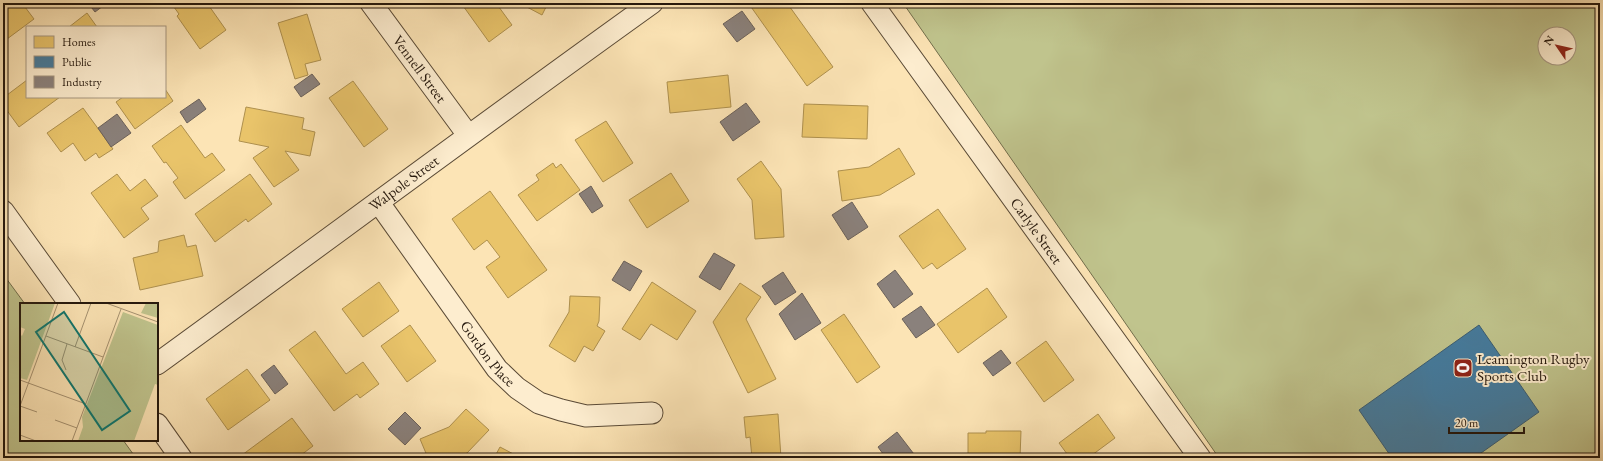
<svg xmlns="http://www.w3.org/2000/svg" width="1603" height="461" font-family="'EB Garamond',serif">
  <style>
    .green { fill: #c0c48d; stroke: #726e4c; fill-rule: evenodd }
    .homes { fill: #e9c46a; stroke: #ae904e }
    .public { fill: #457b9d; stroke: #3b5d72 }
    .industry { fill: #8a817c; stroke: #6b615a }
    .lines { fill: none; stroke-linecap: round; stroke-linejoin: round }
    .street-casing { stroke: #5a4a36; stroke-width: 23 }
    .street { stroke: #fdedcf; stroke-width: 21 }
    .labels { text-anchor: middle; stroke-width: 4; stroke-linejoin: round; paint-order: stroke }
    .street-label { font-size: 15px; fill: #24170c; stroke: #fdedcf }
    .poi-label { font-size: 15px; fill: #24170c; stroke: #fdedcf; text-anchor: start }
    .inset-road { fill: none; stroke: #a69271; stroke-width: 1 }
    .view { fill: #0f766e; fill-opacity: 0.15; stroke: #0f766e; stroke-width: 2 }
    .inset-edge { fill: none; stroke: #24170c; stroke-width: 2 }
  </style>
  <rect width="100%" height="100%" fill="#fce4b5"/>
  <filter id="stains"><feTurbulence type="fractalNoise" baseFrequency=".005" numOctaves="4"/><feColorMatrix values="0 0 0 0 .2 0 0 0 0 .09 0 0 0 0 .02 0 0 0 .5 -.17"/></filter>
  <radialGradient id="worn" r=".72"><stop offset=".6" stop-color="#630" stop-opacity="0"/><stop offset="1" stop-color="#630" stop-opacity=".3"/></radialGradient>
  <!-- green -->
  <g class="green">
    <path d="M903 3H1600V458H1219ZM1545 34H1569V58H1545Z"/>
    <polygon points="3,274 25,304 21,304 21,440 123,440 136,458 3,458"/>
  </g>
  <!-- homes -->
  <g class="homes">
    <polygon points="3,3 22,3 34,19 3,42"/>
    <polygon points="171,3 207,3 226,30 200,49 177,16 179,14"/>
    <polygon points="461,3 496,3 512,25 489,42"/>
    <polygon points="523,3 548,3 542,15 525,6"/>
    <polygon points="752,3 787,3 833,67 807,86 749,4"/>
    <polygon points="87,13 97,27 69,27"/>
    <polygon points="307,14 321,60 305,64 308,75 295,79 278,23"/>
    <polygon points="728,75 731,107 670,113 667,82"/>
    <polygon points="27,80 27,97 60,97 19,127 3,105 3,98"/>
    <polygon points="353,81 388,129 364,147 329,98"/>
    <polygon points="165,89 173,101 135,129 116,102 123,97 165,97"/>
    <polygon points="804,104 868,106 867,139 802,137"/>
    <polygon points="246,107 304,118 302,129 315,132 310,156 285,151 299,170 274,187 253,158 269,147 239,141"/>
    <polygon points="83,108 113,149 99,158 96,153 85,161 73,143 61,152 47,133"/>
    <polygon points="606,121 633,163 603,182 575,140"/>
    <polygon points="181,125 205,158 212,153 225,170 185,199 173,182 178,178 166,162 164,163 152,146"/>
    <polygon points="899,148 915,174 880,195 842,201 838,171 869,167"/>
    <polygon points="761,161 781,189 784,237 755,239 752,200 737,179"/>
    <polygon points="553,163 556,168 561,164 580,190 537,221 518,195 539,180 536,175"/>
    <polygon points="671,173 689,201 647,228 629,200"/>
    <polygon points="117,174 130,191 145,179 158,196 141,208 149,219 124,238 91,193"/>
    <polygon points="250,174 272,204 248,222 246,219 215,242 195,214"/>
    <polygon points="490,191 547,270 508,298 486,267 500,257 487,240 474,250 452,219"/>
    <polygon points="938,209 966,249 937,269 932,263 923,269 899,236"/>
    <polygon points="184,235 187,247 196,245 203,276 140,290 133,258 158,252 159,241"/>
    <polygon points="379,282 399,311 363,337 342,309"/>
    <polygon points="652,282 696,311 677,340 651,324 640,340 622,329"/>
    <polygon points="740,283 761,297 746,319 776,379 748,393 713,322"/>
    <polygon points="987,288 1007,317 958,353 937,324"/>
    <polygon points="570,296 600,297 599,321 597,326 605,331 593,351 584,346 575,362 549,346 569,312"/>
    <polygon points="844,314 880,367 857,383 821,330"/>
    <polygon points="410,325 436,361 407,382 381,346"/>
    <polygon points="315,331 346,374 363,362 379,384 360,398 357,394 334,411 289,350"/>
    <polygon points="1046,341 1074,380 1044,402 1016,363"/>
    <polygon points="247,369 270,400 228,430 206,399"/>
    <polygon points="466,409 489,430 467,453 455,458 428,458 420,439 449,427"/>
    <polygon points="778,414 781,458 752,458 750,437 746,438 744,417"/>
    <polygon points="1098,414 1115,438 1088,458 1070,458 1059,443"/>
    <polygon points="292,418 313,446 297,458 244,458 242,455"/>
    <polygon points="986,431 1021,431 1020,458 968,457 968,433 986,433"/>
    <polygon points="500,447 521,458 494,458"/>
  </g>
  <!-- public -->
  <polygon class="public" points="1479,325 1539,412 1474,458 1392,458 1359,410"/>
  <!-- industry -->
  <g class="industry">
    <polygon points="88,3 107,3 95,12"/>
    <polygon points="742,11 755,29 737,42 723,24"/>
    <polygon points="312,74 320,84 301,97 294,87"/>
    <polygon points="199,99 206,109 187,123 180,112"/>
    <polygon points="746,103 760,122 733,141 720,122"/>
    <polygon points="117,114 131,133 111,147 98,128"/>
    <polygon points="591,186 603,206 592,213 579,194"/>
    <polygon points="852,202 868,227 848,240 832,215"/>
    <polygon points="714,253 735,265 720,290 699,277"/>
    <polygon points="624,261 642,271 630,291 612,280"/>
    <polygon points="895,270 913,294 894,308 877,284"/>
    <polygon points="783,272 796,292 775,305 762,286"/>
    <polygon points="802,293 821,323 795,340 779,314"/>
    <polygon points="921,306 935,325 916,338 902,319"/>
    <polygon points="1001,350 1011,363 993,376 983,363"/>
    <polygon points="274,365 288,384 275,394 261,375"/>
    <polygon points="405,412 421,428 405,445 388,429"/>
    <polygon points="897,432 917,458 886,458 878,447"/>
  </g>
  <g class="lines">
    <!-- street casing -->
    <g class="street-casing">
      <g id="street">
        <path id="s1" d="M371 3 468 135"/>
        <path id="s2" d="M872 3 1200 458"/>
        <path id="s3" d="M379 203 497 369 517 388 539 403 561 410 586 416 652 413"/>
        <polyline points="3,211 70,304"/>
        <path id="s4" d="M157 364C322 244 486 122 652 3"/>
        <polyline points="157,424 181,458"/>
      </g>
    </g>
    <!-- street -->
    <use href="#street" class="street"/>
  </g>
  <!-- icons -->
  <defs>
    <g id="stadium-square" transform="scale(1)"><rect x="-9" y="-9" width="18" height="18" rx="4" fill="#8f2418" stroke="#fdedcf"/><path d="M0-5a6.5 5 0 1 0 0 10a6.5 5 0 1 0 0-10ZM-3.5-1.8h7v3.6h-7Z" fill="#fff"/></g>
  </defs>
  <g fill-rule="evenodd">
    <use href="#stadium-square" x="1463" y="368"/>
  </g>
  <g class="labels">
    <!-- street labels -->
    <g class="street-label">
      <text dy="5" stroke="none"><textPath href="#s1" startOffset="82">Vennell Street</textPath></text>
      <text dy="5" stroke="none"><textPath href="#s4" startOffset="306">Walpole Street</textPath></text>
      <text dy="5" stroke="none"><textPath href="#s2" startOffset="281">Carlyle Street</textPath></text>
      <text dy="5" stroke="none"><textPath href="#s3" startOffset="186">Gordon Place</textPath></text>
    </g>
    <!-- poi labels -->
    <g class="poi-label">
      <text x="1477" y="364">Leamington Rugby<tspan x="1477" dy="17">Sports Club</tspan></text>
    </g>
  </g>
  <!-- overview -->
  <g transform="translate(20 303)">
    <rect width="138" height="138" fill="#fce4b5"/>
    <path d="M0 0H35L7 77 0 75V31L2 33 5 26 0 24ZM126 0H138V15L121 10ZM103 9 138 22V82L135 81 114 138H58L63 124 62 114Z" fill="#c0c48d"/>
    <path class="inset-road" d="M86 0 138 19M26 33 83 54M55 44 71 0M46 67 42 57 47 41M0 77 66 101M0 103 38 0M0 103 17 109M35 117 57 125M0 132 16 138M52 138 101 6"/>
    <path class="view" d="M44 9 110 108 82 127 16 29Z"/>
    <rect width="138" height="138" class="inset-edge"/>
  </g>
  <!-- margin -->
  <rect width="1603" height="461" fill="none" stroke="#fce4b5" stroke-width="16"/>
  <rect x="4" y="4" width="1595" height="453" fill="none" stroke="#24170c" stroke-width="2"/>
  <rect x="8" y="8" width="1587" height="445" fill="none" stroke="#24170c"/>
  <!-- legend -->
  <rect x="26" y="26" width="140" height="72" fill="#fdedcf" stroke="#a69781"/>
  <rect x="34" y="36" width="20" height="12" fill="#e9c46a" stroke="#a69781"/>
  <text x="62" y="46" font-size="12" fill="#24170c">Homes</text>
  <rect x="34" y="56" width="20" height="12" fill="#457b9d" stroke="#a69781"/>
  <text x="62" y="66" font-size="12" fill="#24170c">Public</text>
  <rect x="34" y="76" width="20" height="12" fill="#8a817c" stroke="#a69781"/>
  <text x="62" y="86" font-size="12" fill="#24170c">Industry</text>
  <!-- north arrow -->
  <g transform="translate(1557 46) rotate(304)"><circle r="19" fill="#fdedcf" stroke="#a69781"/>
  <path d="M0-3L7 15L0 10L-7 15Z" fill="#8f2418"/>
  <text y="-6" font-size="11" font-weight="bold" text-anchor="middle" fill="#24170c">N</text>
  </g>
  <!-- scale -->
  <path d="M1449 427v6h75v-6" fill="none" stroke="#24170c" stroke-width="2"/>
  <text x="1455" y="427" font-size="12" fill="#24170c" stroke="#fdedcf" stroke-width="3" paint-order="stroke">20 m</text>
  <rect width="100%" height="100%" filter="url(#stains)"/>
  <rect width="100%" height="100%" fill="url(#worn)"/>
</svg>
